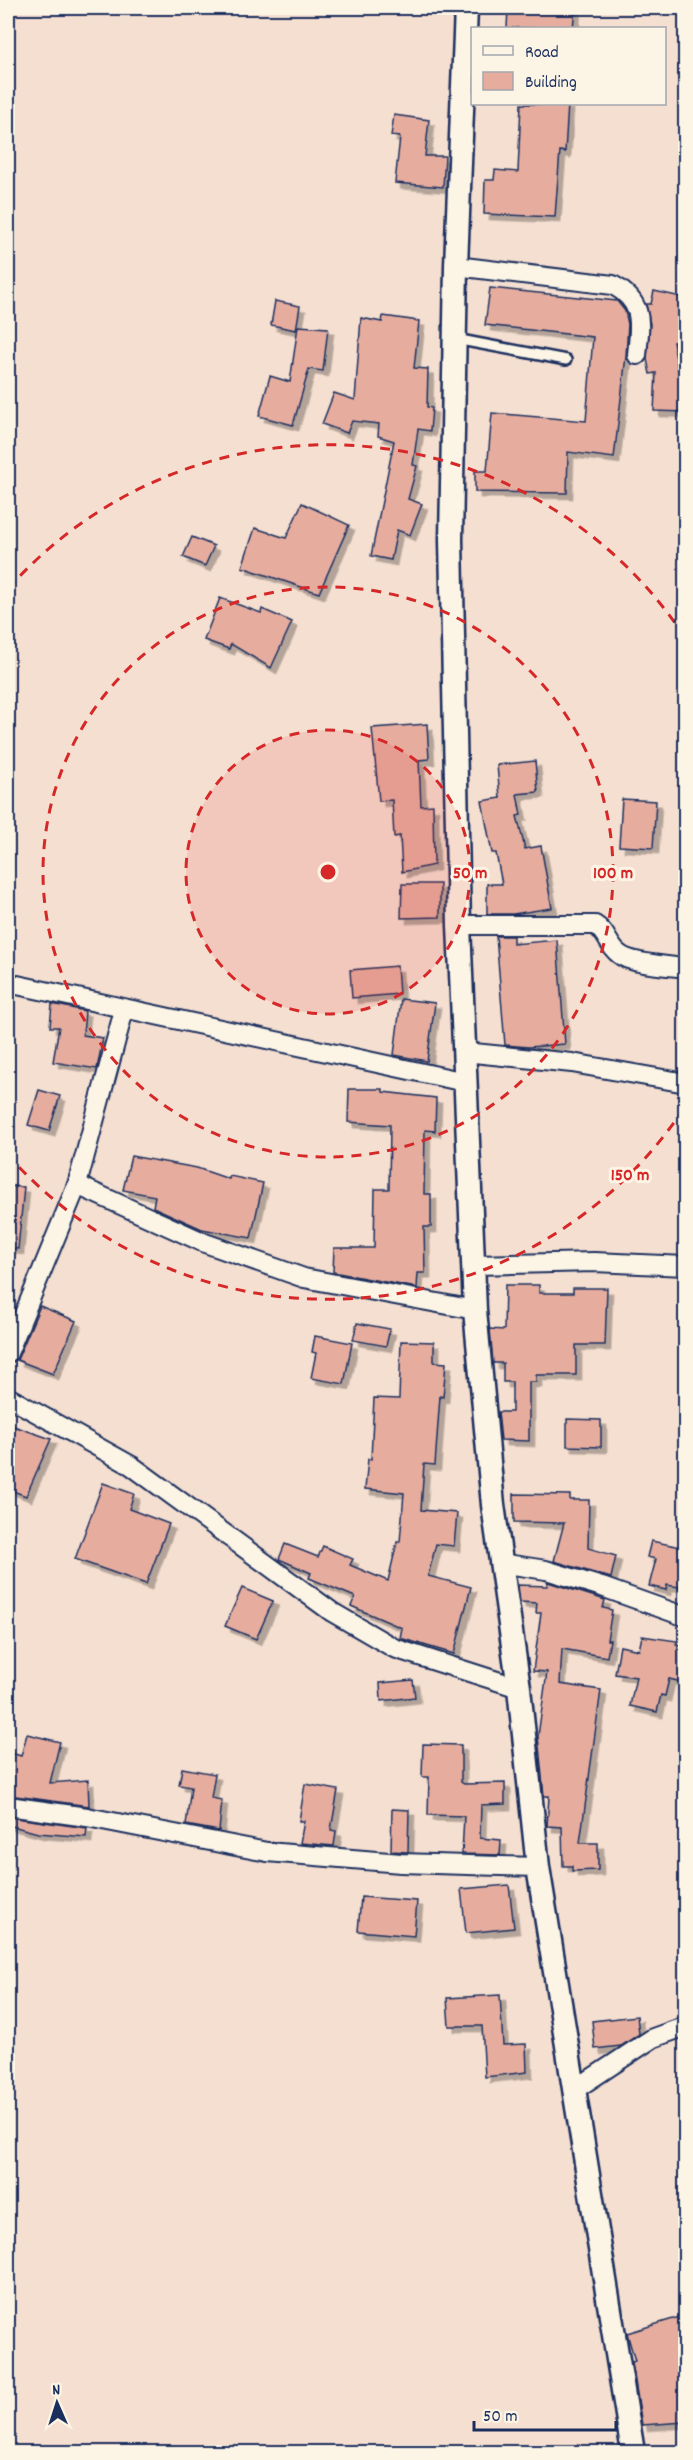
<svg xmlns="http://www.w3.org/2000/svg" width="693" height="2460" font-family="Dekko,sans-serif">
  <style>
    .building { fill: #e6ad9f; stroke: #1b2f5e; stroke-width: 1.5; filter: url(#shadow) }
    .lines { fill: none; stroke-linecap: round; stroke-linejoin: round }
    .service-casing { stroke: #1b2f5e; stroke-width: 14 }
    .minor-casing { stroke: #1b2f5e; stroke-width: 22 }
    .tertiary-casing { stroke: #1b2f5e; stroke-width: 27 }
    .service { stroke: #fcf5e5; stroke-width: 9 }
    .minor { stroke: #fcf5e5; stroke-width: 18 }
    .tertiary { stroke: #fcf5e5; stroke-width: 22 }
    .ring { fill: none; stroke: #d62828; stroke-width: 3; stroke-dasharray: 10 8 }
    .centre { fill: #d62828; stroke: #fcf5e5; stroke-width: 3 }
    .ring-label { font-size: 18px; text-anchor: middle; font-weight: bold; fill: #d62828; stroke: #fcf5e5; stroke-width: 6; stroke-linejoin: round; paint-order: stroke }
  </style>
  <defs>
    <filter id="shadow"><feDropShadow dx="5.5" dy="5.5" stdDeviation="0" flood-color="#0004"/></filter>
  </defs>
  <rect width="100%" height="100%" fill="#f5dfd0"/>
  <filter id="ink" filterUnits="userSpaceOnUse"><feTurbulence type="fractalNoise" baseFrequency=".0167" numOctaves="2"/><feDisplacementMap in="SourceGraphic" scale="12" xChannelSelector="R" yChannelSelector="G"/><feConvolveMatrix kernelMatrix="1 2 1 2 8 2 1 2 1" color-interpolation-filters="sRGB"/></filter>
  <g filter="url(#ink)">
    <!-- building -->
    <g class="building">
      <polygon points="508,8 575,8 573,28 507,28"/>
      <polygon points="521,104 568,104 565,152 560,151 555,217 484,214 485,180 494,180 495,170 518,172"/>
      <polygon points="394,115 429,120 425,156 445,156 443,187 395,183 400,137 391,136"/>
      <polygon points="490,288 617,301 625,311 628,324 626,356 614,458 568,452 567,493 475,492 475,471 487,471 492,413 586,421 593,337 485,325"/>
      <polygon points="654,291 686,298 686,318 680,343 673,342 679,375 686,376 686,412 654,411 656,373 650,374 647,359 650,324 646,304 651,304"/>
      <polygon points="275,301 300,306 296,330 271,325"/>
      <polygon points="383,316 419,321 414,368 428,369 427,407 432,408 430,431 418,429 413,465 417,466 408,499 422,504 410,535 397,530 391,560 371,556 394,441 378,436 379,424 352,421 347,433 322,424 334,393 355,400 361,318 382,322"/>
      <polygon points="298,326 328,328 323,371 309,369 293,425 259,416 270,376 290,382"/>
      <polygon points="302,503 349,525 319,593 242,567 255,528 286,538"/>
      <polygon points="192,537 214,546 205,566 183,557"/>
      <polygon points="220,598 261,613 262,609 292,622 271,668 231,644 229,649 204,640"/>
      <polygon points="427,724 429,759 419,760 421,806 433,805 434,865 402,872 400,836 394,837 392,800 379,801 372,728"/>
      <polygon points="535,761 538,792 517,794 521,815 517,816 525,849 541,846 552,908 513,914 487,914 487,884 502,884 496,853 492,853 482,801 500,798 497,765"/>
      <polygon points="622,799 656,801 653,848 619,846"/>
      <polygon points="402,884 440,884 440,917 401,918"/>
      <polygon points="496,936 513,936 513,944 557,940 565,1044 529,1047 505,1045"/>
      <polygon points="397,966 399,994 352,998 350,970"/>
      <polygon points="401,999 435,1003 427,1061 394,1055"/>
      <polygon points="52,1004 85,1011 83,1035 103,1038 97,1069 53,1062 59,1027 50,1027"/>
      <polygon points="349,1089 383,1089 383,1092 436,1098 435,1131 425,1130 424,1194 431,1194 431,1227 424,1227 425,1273 418,1273 417,1288 333,1272 334,1248 374,1248 375,1189 389,1189 390,1125 348,1122"/>
      <polygon points="39,1090 60,1096 49,1131 28,1125"/>
      <polygon points="131,1156 197,1168 229,1179 230,1176 263,1183 251,1238 202,1229 153,1207 155,1196 123,1190"/>
      <polygon points="8,1186 24,1187 18,1249 8,1248"/>
      <polygon points="505,1285 539,1285 539,1293 573,1293 573,1288 607,1288 605,1345 576,1345 576,1375 536,1375 536,1382 529,1382 529,1441 501,1440 498,1412 512,1412 512,1382 503,1382 503,1363 493,1363 490,1329 504,1330"/>
      <polygon points="40,1306 76,1321 53,1374 17,1360"/>
      <polygon points="357,1323 390,1329 386,1346 353,1340"/>
      <polygon points="315,1336 352,1343 344,1384 311,1378 316,1353 312,1352"/>
      <polygon points="401,1341 434,1342 434,1362 446,1363 443,1397 440,1396 435,1465 424,1464 421,1510 457,1513 454,1546 436,1544 428,1576 471,1587 454,1654 400,1638 402,1628 351,1606 355,1597 309,1578 311,1573 279,1559 285,1544 318,1557 323,1546 353,1559 350,1565 388,1581 397,1542 400,1542 404,1493 365,1489 368,1459 371,1459 374,1398 399,1399"/>
      <polygon points="567,1419 601,1420 601,1447 567,1446"/>
      <polygon points="8,1424 51,1439 26,1496 8,1489"/>
      <polygon points="103,1483 134,1494 129,1509 169,1524 146,1584 75,1559"/>
      <polygon points="514,1494 570,1495 570,1500 589,1500 588,1548 616,1556 611,1578 554,1561 564,1523 514,1522"/>
      <polygon points="651,1541 686,1548 686,1588 667,1585 666,1590 649,1586 656,1559 647,1557"/>
      <polygon points="548,1582 605,1600 603,1608 612,1610 607,1640 610,1640 607,1657 562,1649 560,1684 601,1690 580,1843 598,1843 598,1870 572,1871 572,1866 563,1866 562,1827 547,1826 549,1796 544,1796 538,1736 547,1672 533,1671 541,1613 536,1613 537,1603 520,1602 518,1585 547,1586"/>
      <polygon points="242,1588 273,1601 256,1639 225,1626"/>
      <polygon points="642,1636 677,1641 676,1645 686,1647 686,1683 669,1679 665,1696 661,1695 657,1712 630,1706 636,1677 615,1674 620,1646 639,1650"/>
      <polygon points="413,1680 415,1697 381,1701 380,1683"/>
      <polygon points="27,1734 60,1742 50,1783 88,1780 89,1806 8,1795 12,1771 8,1770 8,1752 21,1756"/>
      <polygon points="423,1744 461,1745 461,1782 464,1784 505,1783 505,1804 481,1805 480,1838 501,1840 500,1855 462,1854 464,1816 428,1815 429,1777 422,1777"/>
      <polygon points="182,1768 215,1774 211,1798 222,1800 219,1831 186,1825 191,1787 179,1785"/>
      <polygon points="305,1784 338,1790 331,1830 336,1831 334,1846 300,1843 304,1821 299,1821"/>
      <polygon points="392,1809 409,1810 408,1852 391,1851"/>
      <polygon points="8,1817 87,1828 86,1837 38,1833 8,1825"/>
      <polygon points="509,1885 514,1928 466,1933 461,1889"/>
      <polygon points="361,1897 417,1901 414,1936 358,1931"/>
      <polygon points="500,1995 503,2045 526,2044 527,2072 485,2077 482,2026 449,2026 447,1998"/>
      <polygon points="637,2016 639,2034 621,2046 595,2049 592,2021"/>
      <polygon points="686,2315 686,2422 642,2425 632,2362 635,2361 627,2333"/>
    </g>
    <g class="lines">
      <!-- service casing -->
      <g class="service-casing">
        <polyline id="service" points="455,339 566,360"/>
      </g>
      <!-- minor casing -->
      <g class="minor-casing">
        <g id="minor">
          <path d="M456 266 613 285C645 303 640 323 637 355"/>
          <path d="M459 925H595C607 932 608 946 619 954 630 964 670 966 686 968"/>
          <polyline points="8,983 465,1082"/>
          <polyline points="464,1052 572,1063 686,1083"/>
          <polyline points="77,1185 205,1243 304,1278 475,1310"/>
          <polyline points="474,1265 594,1262 686,1266"/>
          <polyline points="8,1353 77,1185 124,1010"/>
          <polyline points="8,1397 132,1466 332,1612 394,1648 519,1688"/>
          <polyline points="500,1563 546,1570 602,1587 686,1617"/>
          <polyline points="8,1806 87,1817 267,1852 401,1863 538,1867"/>
          <polyline points="574,2090 653,2038 686,2026"/>
        </g>
      </g>
      <!-- tertiary casing -->
      <g class="tertiary-casing">
        <polyline id="tertiary" points="466,8 456,266 451,540 459,925 475,1310 493,1505 519,1688 538,1867 633,2452"/>
      </g>
      <!-- service -->
      <use href="#service" class="service"/>
      <!-- minor -->
      <use href="#minor" class="minor"/>
      <!-- tertiary -->
      <use href="#tertiary" class="tertiary"/>
    </g>
  </g>
  <!-- distance rings -->
  <circle cx="328" cy="872" r="142" fill="#d62828" fill-opacity=".12"/>
  <g class="ring">
    <circle cx="328" cy="872" r="142"/>
    <circle cx="328" cy="872" r="285"/>
    <path d="M684 1108A427 427 0 0 1 8 1155M8 589A427 427 0 0 1 684 636"/>
  </g>
  <circle cx="328" cy="872" r="9" class="centre"/>
  <g class="ring-label">
    <text x="470" y="878">50 m</text>
    <text x="613" y="878">100 m</text>
    <text x="630" y="1180">150 m</text>
  </g>
  <!-- margin -->
  <rect width="693" height="2460" fill="none" stroke="#fcf5e5" stroke-width="30"/>
  <rect x="15" y="15" width="663" height="2430" fill="none" stroke="#1b2f5e" stroke-width="2" filter="url(#ink)"/>
  <!-- legend -->
  <rect x="471" y="27" width="195" height="78" fill="#fcf5e5" stroke="#a2a6af" stroke-width="1.5"/>
  <rect x="483" y="46" width="30" height="9" fill="#fcf5e5" stroke="#a2a6af" stroke-width="1.5"/>
  <text x="525" y="57" font-size="18" fill="#1b2f5e">Road</text>
  <rect x="483" y="72" width="30" height="18" fill="#e6ad9f" stroke="#a2a6af" stroke-width="1.5"/>
  <text x="525" y="87" font-size="18" fill="#1b2f5e">Building</text>
  <!-- north arrow -->
  <g transform="translate(57 2403) rotate(357)" stroke="#fcf5e5" stroke-width="4.5" paint-order="stroke">
  <path d="M0-4.5L10 22L0 15L-10 22Z" fill="#1b2f5e"/>
  <text y="-9" font-size="16" font-weight="bold" text-anchor="middle" fill="#1b2f5e">N</text>
  </g>
  <!-- scale -->
  <path d="M474 2421v9h142v-9" fill="none" stroke="#1b2f5e" stroke-width="3"/>
  <text x="483" y="2421" font-size="18" fill="#1b2f5e" stroke="#fcf5e5" stroke-width="4.5" paint-order="stroke">50 m</text>
</svg>
